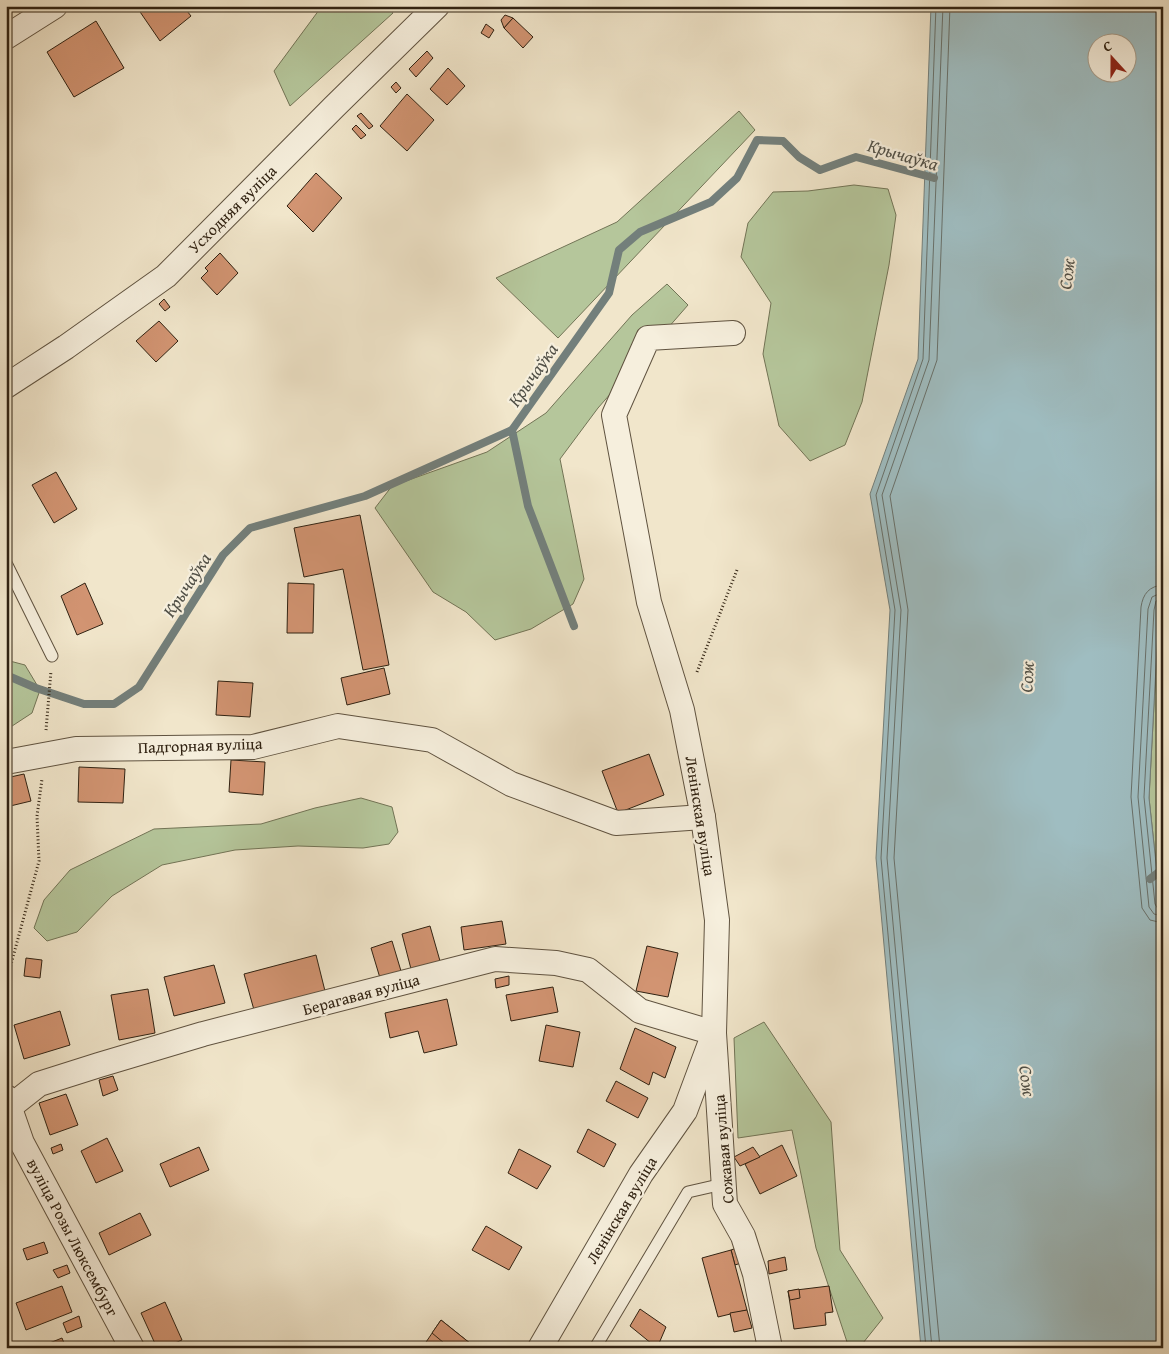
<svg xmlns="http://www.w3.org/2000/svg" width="1169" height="1354" font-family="'Gentium Book Plus',serif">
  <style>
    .green { fill: #b5c69b; stroke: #727456 }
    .water { fill: #9fbdc1; stroke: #737f7b; fill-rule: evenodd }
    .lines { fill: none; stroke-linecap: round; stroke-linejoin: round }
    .shore { stroke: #68706a; stroke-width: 1 }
    .stream { stroke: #737f7b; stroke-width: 8 }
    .building { fill: #d29472; stroke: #302212 }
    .lane-casing { stroke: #605340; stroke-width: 13 }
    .street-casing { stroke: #605340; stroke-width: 26 }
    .path { stroke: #302212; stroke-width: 3; stroke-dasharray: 1 2.5; stroke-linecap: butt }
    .lane { stroke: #f6efdd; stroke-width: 11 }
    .street { stroke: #f6efdd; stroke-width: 24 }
    .labels { text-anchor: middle; stroke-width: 4.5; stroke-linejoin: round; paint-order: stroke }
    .street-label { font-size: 16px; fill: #302212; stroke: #f6efdd }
    .water-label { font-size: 18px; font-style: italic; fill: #515047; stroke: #f6efdd }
  </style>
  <rect width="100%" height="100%" fill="#f1e6cb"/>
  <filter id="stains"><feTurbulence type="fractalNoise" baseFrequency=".004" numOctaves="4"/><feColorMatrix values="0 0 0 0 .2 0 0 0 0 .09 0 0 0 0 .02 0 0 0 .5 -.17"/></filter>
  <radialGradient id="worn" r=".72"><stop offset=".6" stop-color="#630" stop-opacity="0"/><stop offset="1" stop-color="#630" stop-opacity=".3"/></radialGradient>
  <!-- green -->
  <g class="green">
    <polygon points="322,6 388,6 393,13 290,106 274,71"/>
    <polygon points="739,111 755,130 558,338 496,278 617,222"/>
    <polygon points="854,185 888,189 896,215 889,265 862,402 845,445 810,461 779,426 763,354 771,303 741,257 748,223 773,192 808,191"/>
    <polygon points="667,284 688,305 598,408 560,459 584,579 573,604 531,629 495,640 466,612 433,592 375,508 392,486 487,452 546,413 632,315"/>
    <polygon points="1163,610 1163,928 1149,798 1159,611"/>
    <polygon points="6,660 25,665 40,690 32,713 6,730"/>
    <polygon points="361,798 392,807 398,832 389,844 363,848 298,846 235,850 162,865 112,896 77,932 47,941 34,928 44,900 70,870 154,829 261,824 315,808"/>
    <polygon points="764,1022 831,1122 840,1250 883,1318 859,1348 849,1348 816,1248 792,1130 738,1138 734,1038"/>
  </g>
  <!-- water -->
  <path class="water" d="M931 6H1163V591L1159 611 1149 798 1163 928V1348H921L876 858 890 610 870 494 918 359ZM1096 42H1126V72H1096Z"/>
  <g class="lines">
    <!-- shore -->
    <g class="shore">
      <path d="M1163 585C1149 586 1143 594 1141 607L1131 797 1142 908 1150 920 1163 923"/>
      <polyline points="1163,592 1152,597 1148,609 1138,797 1149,907 1154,914 1163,916"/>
      <polyline points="1163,599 1156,601 1154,610 1144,797 1155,904 1158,909 1163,910"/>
      <polyline points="926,1348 881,858 895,610 876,495 923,359 936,6"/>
      <polyline points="932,1348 887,858 901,610 882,495 929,360 943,6"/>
      <polyline points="940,1348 894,858 908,610 890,496 937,360 950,6"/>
    </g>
    <!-- stream -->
    <g class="stream">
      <polyline points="512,430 528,506 574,626"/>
      <polyline points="6,675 36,688 84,704 114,704 139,687 223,555 250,528 365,496 512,430 609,293 619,250 640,232 711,202 737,178 757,140 783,141 799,157 820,170 856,157 934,178"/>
      <polyline points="1150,879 1163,869"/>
    </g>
  </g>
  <!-- building -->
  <g class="building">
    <polygon points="136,6 183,6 191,16 160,41"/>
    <polygon points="505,15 513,18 504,28 501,20"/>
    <polygon points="513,18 533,37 523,48 504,28"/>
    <polygon points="96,21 124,68 74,97 47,52"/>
    <polygon points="486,24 494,30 489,38 481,33"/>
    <polygon points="427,51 433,58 416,77 409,69"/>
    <polygon points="448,68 465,86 447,105 430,89"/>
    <polygon points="396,82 401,88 396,93 391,87"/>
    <polygon points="407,94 434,120 407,151 380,126"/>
    <polygon points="361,113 373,126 369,129 357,116"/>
    <polygon points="356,125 366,135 361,139 352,129"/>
    <polygon points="316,173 342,198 313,232 287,206"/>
    <polygon points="220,253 238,273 217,295 201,278 208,271 205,268"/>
    <polygon points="164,299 170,307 165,311 159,304"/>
    <polygon points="159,321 178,341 156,362 136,341"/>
    <polygon points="56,472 77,509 54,523 32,485"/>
    <polygon points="360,515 389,665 363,670 343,569 304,577 294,528"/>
    <polygon points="85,583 103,624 77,635 61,596"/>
    <polygon points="288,583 314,584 313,633 287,633"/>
    <polygon points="384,668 390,694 347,705 341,678"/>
    <polygon points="218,681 253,683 250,717 216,715"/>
    <polygon points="649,754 664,795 618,813 602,771"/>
    <polygon points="231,760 265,762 263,795 229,792"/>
    <polygon points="79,767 125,769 123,803 78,802"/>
    <polygon points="24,774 31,801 6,807 6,778"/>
    <polygon points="502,921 506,944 464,950 461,927"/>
    <polygon points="430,926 440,961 411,969 402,934"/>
    <polygon points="392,941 401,971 380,978 371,948"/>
    <polygon points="647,946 678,953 668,997 636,991"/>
    <polygon points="316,955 325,991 254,1010 244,974"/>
    <polygon points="26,958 42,960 40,978 24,976"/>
    <polygon points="214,965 225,1003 174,1016 164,977"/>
    <polygon points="509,976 509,985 496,988 495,979"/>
    <polygon points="553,987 558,1012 511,1021 506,995"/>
    <polygon points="148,989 155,1033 119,1040 111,995"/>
    <polygon points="447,999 457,1045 424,1053 418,1031 390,1038 385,1013"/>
    <polygon points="60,1011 70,1045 24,1059 14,1025"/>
    <polygon points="546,1025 580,1032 573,1067 539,1061"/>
    <polygon points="635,1028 676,1047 665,1078 653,1072 649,1085 620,1069"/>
    <polygon points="113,1076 118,1090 103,1096 99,1080"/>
    <polygon points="616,1081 648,1098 638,1118 606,1101"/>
    <polygon points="66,1094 78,1125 50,1135 39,1103"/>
    <polygon points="588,1129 616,1144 604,1167 577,1152"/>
    <polygon points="107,1138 123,1171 96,1183 81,1151"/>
    <polygon points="61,1144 63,1150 53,1154 51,1148"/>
    <polygon points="782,1145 797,1176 760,1194 745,1164"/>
    <polygon points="199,1147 209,1170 170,1187 160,1164"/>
    <polygon points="753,1147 760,1157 740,1166 734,1157"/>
    <polygon points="519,1149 551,1166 537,1189 508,1173"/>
    <polygon points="6,1176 11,1190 6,1192"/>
    <polygon points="140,1213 151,1235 109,1255 99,1233"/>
    <polygon points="486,1226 522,1247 509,1270 472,1250"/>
    <polygon points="44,1242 48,1253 27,1260 23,1249"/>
    <polygon points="739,1247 744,1262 735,1265 731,1250"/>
    <polygon points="731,1250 747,1310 718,1317 702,1258"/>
    <polygon points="785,1257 787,1270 769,1274 768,1261"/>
    <polygon points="67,1265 70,1273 58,1278 53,1270"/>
    <polygon points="62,1286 72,1312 26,1330 16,1303"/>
    <polygon points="829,1286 833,1312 825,1313 826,1325 794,1329 788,1291"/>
    <polygon points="799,1289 800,1298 790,1300 788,1291"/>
    <polygon points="165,1302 182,1340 163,1348 157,1348 141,1313"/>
    <polygon points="640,1309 666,1327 657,1348 630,1326"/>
    <polygon points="747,1310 752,1328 734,1332 730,1313"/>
    <polygon points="79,1316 82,1327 67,1333 63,1323"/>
    <polygon points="441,1320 476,1348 422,1348"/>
    <polygon points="441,1320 476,1348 450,1348 432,1333"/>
    <polygon points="62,1338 66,1348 37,1348"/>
  </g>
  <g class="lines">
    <!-- lane casing -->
    <g class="lane-casing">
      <g id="lane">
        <polyline points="6,563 52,656"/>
        <polyline points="595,1348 688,1192 723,1184"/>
      </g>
    </g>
    <!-- street casing -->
    <g class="street-casing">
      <g id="street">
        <polyline points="6,37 55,6"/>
        <polyline points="6,386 66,347 166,276 334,107 437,6"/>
        <polyline points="6,762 76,749 253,747 338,726 432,740 511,784 616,823 703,817"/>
        <polyline points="6,1097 22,1143 132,1348"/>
        <polyline points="6,1110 39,1084 99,1065 203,1034 495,959 556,963 588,970 640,1011 714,1033 725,1204 743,1236 755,1274 770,1348"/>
        <polyline points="540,1348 641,1174 685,1111 714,1033 717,920 703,817 682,710 649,602 614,415 648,338 733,333"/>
      </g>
    </g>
    <!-- path -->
    <g class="path">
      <polyline points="697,672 737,570"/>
      <polyline points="46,730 51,671"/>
      <polyline points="6,983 39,861 37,816 42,779"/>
    </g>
    <!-- lane -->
    <use href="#lane" class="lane"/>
    <!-- street -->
    <use href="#street" class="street"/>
  </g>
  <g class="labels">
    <!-- street labels -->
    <g class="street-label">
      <text transform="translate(232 209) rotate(-45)" y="6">Усходняя вуліца</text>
      <text transform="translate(200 745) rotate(-2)" y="6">Падгорная вуліца</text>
      <text transform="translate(701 816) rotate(81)" y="6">Ленінская вуліца</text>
      <text transform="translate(361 994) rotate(-15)" y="6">Берагавая вуліца</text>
      <text transform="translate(723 1149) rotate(-95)" y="6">Сожавая вуліца</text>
      <text transform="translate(621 1210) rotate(-59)" y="6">Ленінская вуліца</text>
      <text transform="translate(73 1237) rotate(62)" y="6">вуліца Розы Люксембург</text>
    </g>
    <!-- water labels -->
    <g class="water-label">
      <text transform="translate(903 155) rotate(16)" y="6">Крычаўка</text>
      <text transform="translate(1067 274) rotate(-83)" y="6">Сож</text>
      <text transform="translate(533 375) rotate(-55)" y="6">Крычаўка</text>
      <text transform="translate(187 585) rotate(-57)" y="6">Крычаўка</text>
      <text transform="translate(1027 677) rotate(-87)" y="6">Сож</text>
      <text transform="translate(1027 1081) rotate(82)" y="6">Сож</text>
    </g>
  </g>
  <!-- margin -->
  <rect width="1169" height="1354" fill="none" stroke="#f1e6cb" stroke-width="25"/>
  <rect x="8" y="8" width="1154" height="1339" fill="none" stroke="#302212" stroke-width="2.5"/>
  <rect x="12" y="12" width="1144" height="1329" fill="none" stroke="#302212"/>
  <!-- north arrow -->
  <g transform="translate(1112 58) rotate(339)"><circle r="24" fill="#f6efdd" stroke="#a79d8c"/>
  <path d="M0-4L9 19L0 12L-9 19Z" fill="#8f2418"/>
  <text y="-8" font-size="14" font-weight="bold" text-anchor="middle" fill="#302212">С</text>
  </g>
  <rect width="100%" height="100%" filter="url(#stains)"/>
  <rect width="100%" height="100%" fill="url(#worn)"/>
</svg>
